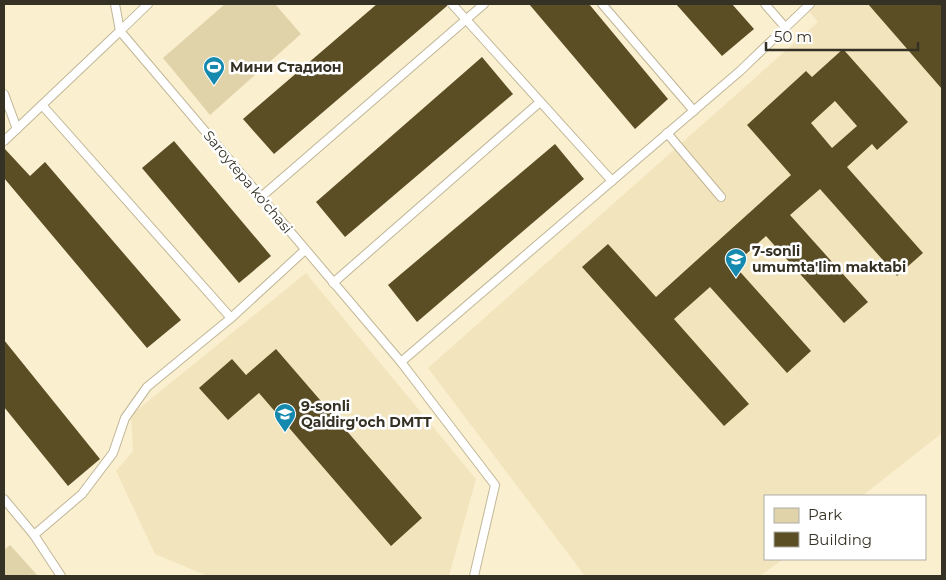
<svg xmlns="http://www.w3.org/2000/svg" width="946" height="580" font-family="Montserrat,sans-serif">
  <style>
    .built { fill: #f2e4bd }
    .green { fill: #e1d3a9 }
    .building { fill: #5b4e25; fill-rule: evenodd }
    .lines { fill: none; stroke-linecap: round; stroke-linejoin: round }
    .service-casing { stroke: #c0b697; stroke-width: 10 }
    .service { stroke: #fff; stroke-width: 8 }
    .labels { text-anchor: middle; stroke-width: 5; stroke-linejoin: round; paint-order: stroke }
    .poi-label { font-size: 14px; font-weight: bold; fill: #353124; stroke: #fff; text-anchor: start }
    .street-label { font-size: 14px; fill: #353124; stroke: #fff }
  </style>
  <rect width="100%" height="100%" fill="#faefcf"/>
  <!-- built -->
  <g class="built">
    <polygon points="803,4 942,4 942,433 862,496 765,496 765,559 783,559 760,576 585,576 428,368 818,22"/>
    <polygon points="306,273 476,479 449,576 208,576 155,554 116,471 133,451 131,415"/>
  </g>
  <!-- green -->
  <g class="green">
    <polygon points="225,4 275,4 301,34 210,115 163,58"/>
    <polygon points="10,545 38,576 4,576 4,550"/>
  </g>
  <!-- building -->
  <g class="building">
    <polygon points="377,4 447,4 447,6 274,154 243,119"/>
    <polygon points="529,4 589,4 668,99 635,129"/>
    <polygon points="676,4 732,4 754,29 722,56"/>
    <polygon points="868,4 942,4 942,89"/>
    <path d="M843 49 908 122 877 150 872 144 847 167 923 253 897 276 820 189 790 215 868 302 844 323 766 236 734 265 811 351 787 373 710 287 674 319 749 404 724 426 582 267 608 244 656 297 791 175 747 125 806 71 812 77ZM835 101 857 126 832 148 811 123Z"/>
    <polygon points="482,57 513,94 345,237 316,202"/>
    <polygon points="174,141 271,256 239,283 142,168"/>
    <polygon points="555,144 584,179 417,322 388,285"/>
    <polygon points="4,148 30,176 45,162 181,320 147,348 4,178"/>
    <polygon points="4,340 100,459 68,486 4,407"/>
    <polygon points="276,349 422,518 391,546 259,393 228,420 199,388 232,359 246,375"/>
  </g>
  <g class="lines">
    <!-- service casing -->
    <g class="service-casing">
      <g id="service">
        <polyline points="148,4 120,31 401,362"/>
        <polyline points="452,4 612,181"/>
        <polyline points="602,4 694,111"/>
        <polyline points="765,4 785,27"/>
        <polyline points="4,94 17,129"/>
        <polyline points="42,105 231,318 147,387 125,418 113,453 82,494 34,535 61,576"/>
        <polyline points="667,133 721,197"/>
        <polyline points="4,141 120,31 115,4"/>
        <polyline points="261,197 484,4"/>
        <polyline points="333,283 540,102"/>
        <polyline points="231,318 305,250"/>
        <polyline points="4,499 34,535"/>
        <polyline points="474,576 495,485 401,362 740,71 810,4"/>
      </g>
    </g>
    <!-- service -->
    <use href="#service" class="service"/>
  </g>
  <!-- icons -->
  <defs>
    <g id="stadium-pin" transform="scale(1.125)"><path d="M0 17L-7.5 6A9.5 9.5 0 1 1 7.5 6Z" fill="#158aae" stroke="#fff"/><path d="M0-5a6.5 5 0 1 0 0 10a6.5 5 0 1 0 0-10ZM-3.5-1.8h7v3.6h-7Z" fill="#fff"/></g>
    <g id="school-pin" transform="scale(1.125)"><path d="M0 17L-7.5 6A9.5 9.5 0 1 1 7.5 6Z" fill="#158aae" stroke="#fff"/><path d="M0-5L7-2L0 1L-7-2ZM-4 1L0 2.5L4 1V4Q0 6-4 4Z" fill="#fff"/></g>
  </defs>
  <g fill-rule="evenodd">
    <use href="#stadium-pin" x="214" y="67"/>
    <use href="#school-pin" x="736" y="259"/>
    <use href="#school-pin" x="285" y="414"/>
  </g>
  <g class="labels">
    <!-- poi labels -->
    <g class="poi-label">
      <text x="230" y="72">Мини Стадион</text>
      <text x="752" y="256">7-sonli<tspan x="752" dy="16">umumta'lim maktabi</tspan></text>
      <text x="301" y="411">9-sonli<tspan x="301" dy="16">Qaldirg'och DMTT</tspan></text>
    </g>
    <!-- street labels -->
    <g class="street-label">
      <text transform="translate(248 182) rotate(50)" y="5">Saroytepa ko'chasi</text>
    </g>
  </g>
  <!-- border -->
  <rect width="946" height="580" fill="none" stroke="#353124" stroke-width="10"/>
  <!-- legend -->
  <rect x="764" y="495" width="162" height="65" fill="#ffffff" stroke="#aeada7"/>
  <rect x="774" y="508" width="25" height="15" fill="#e1d3a9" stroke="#aeada7"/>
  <text x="808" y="520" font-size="15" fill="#353124">Park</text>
  <rect x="774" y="532" width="25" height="15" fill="#5b4e25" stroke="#aeada7"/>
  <text x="808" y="545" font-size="15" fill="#353124">Building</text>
  <!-- scale -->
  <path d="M766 42v8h152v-8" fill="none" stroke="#353124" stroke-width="2.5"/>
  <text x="774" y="42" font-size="15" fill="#353124" stroke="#ffffff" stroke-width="4" paint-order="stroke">50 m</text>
</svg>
